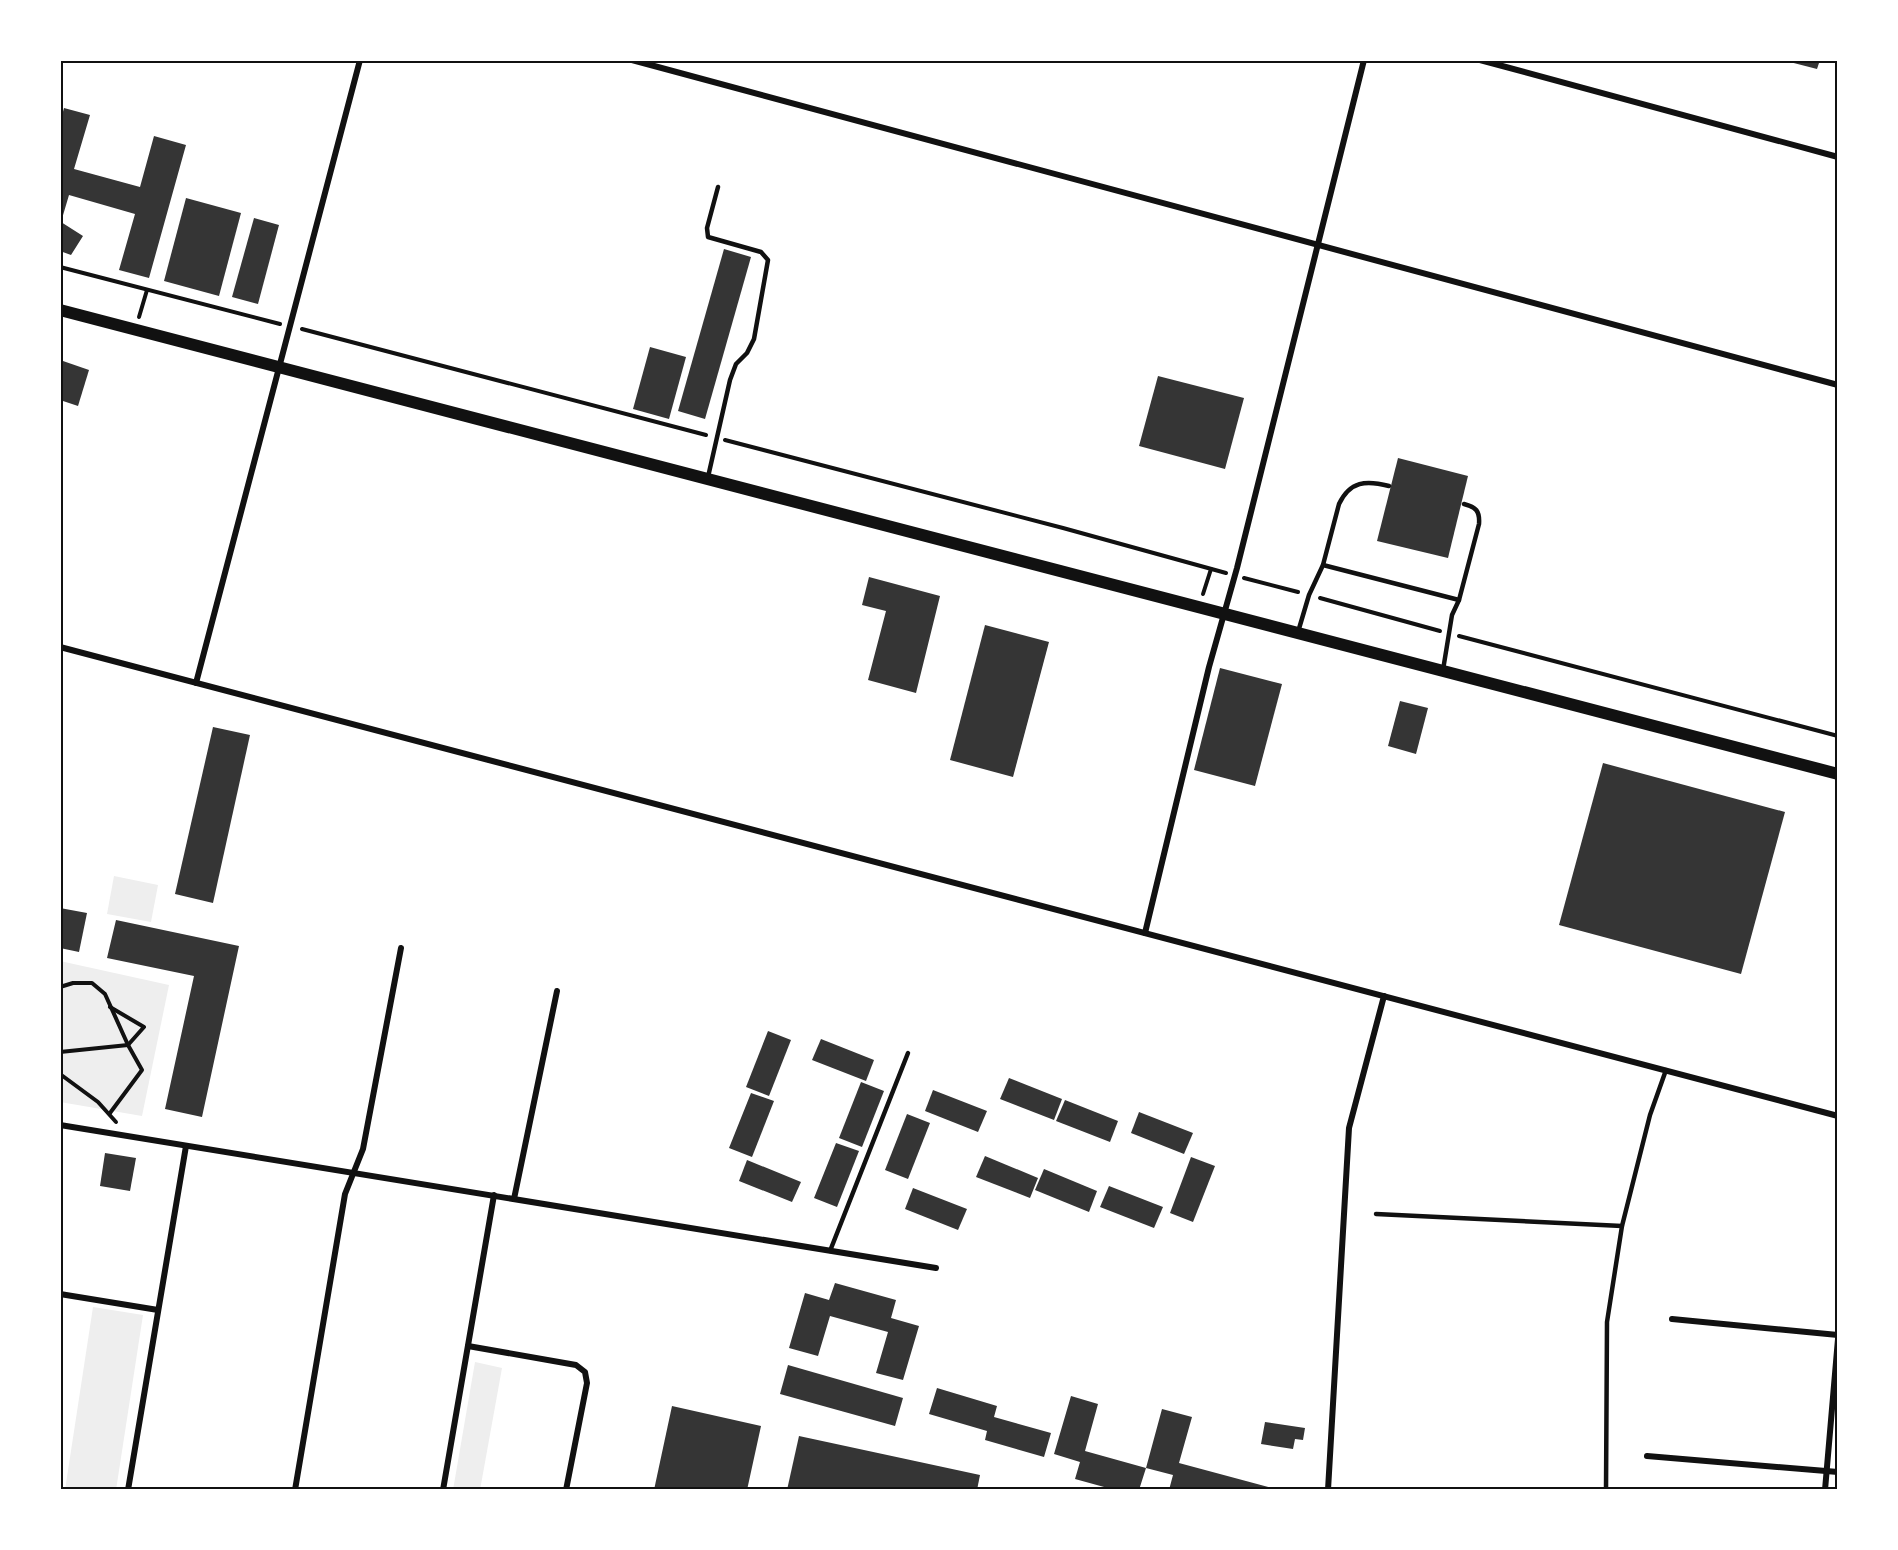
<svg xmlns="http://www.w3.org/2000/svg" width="1898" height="1550" font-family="'PT Serif',serif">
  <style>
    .green { fill: #eee }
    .building { fill: #353535 }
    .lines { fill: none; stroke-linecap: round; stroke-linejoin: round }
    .path { stroke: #111; stroke-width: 4 }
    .service { stroke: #111; stroke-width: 4.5 }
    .minor { stroke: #111; stroke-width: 6 }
    .secondary { stroke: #111; stroke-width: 12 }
    .neatline { fill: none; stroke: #111; stroke-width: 2 }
  </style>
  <rect width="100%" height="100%" fill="#fff"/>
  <!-- green -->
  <g class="green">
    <polygon points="114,876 158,885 151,922 107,914"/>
    <polygon points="60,961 169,985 142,1116 60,1102"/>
    <polygon points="93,1307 143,1315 116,1490 65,1490"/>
    <polygon points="475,1362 502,1368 480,1490 453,1490"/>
  </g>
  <!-- building -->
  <g class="building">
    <polygon points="1782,60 1820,60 1817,69"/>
    <polygon points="64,108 90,115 74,169 140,187 154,136 186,145 149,278 119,270 135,214 69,195 61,222 83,236 71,255 60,251 60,123"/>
    <polygon points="186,198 241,213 219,296 164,281"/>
    <polygon points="254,218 279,225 258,304 232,297"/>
    <polygon points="724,249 751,257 705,419 678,411"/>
    <polygon points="650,347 686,357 669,419 633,409"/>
    <polygon points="63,361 89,370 78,406 60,400 60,371"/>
    <polygon points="1158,376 1244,398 1225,469 1139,446"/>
    <polygon points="1398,458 1468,476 1448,558 1377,541"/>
    <polygon points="869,577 940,596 916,693 868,680 886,611 862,605"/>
    <polygon points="985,625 1049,642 1013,777 950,760"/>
    <polygon points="1220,668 1282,684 1255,786 1194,770"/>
    <polygon points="1400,701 1428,708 1416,754 1388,746"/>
    <polygon points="213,727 250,735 213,903 175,894"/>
    <polygon points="1603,763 1785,812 1741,974 1559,925"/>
    <polygon points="60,908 87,913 79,952 60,948"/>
    <polygon points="116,920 239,946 202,1117 165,1109 194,976 107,958"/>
    <polygon points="768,1031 791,1040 769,1096 746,1087"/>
    <polygon points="821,1039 874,1060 866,1081 812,1060"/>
    <polygon points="1009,1078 1062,1099 1054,1120 1000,1099"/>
    <polygon points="861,1082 884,1091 862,1147 839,1138"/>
    <polygon points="933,1090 987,1111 978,1132 925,1111"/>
    <polygon points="751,1093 774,1101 752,1157 729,1148"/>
    <polygon points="1065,1100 1118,1121 1110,1142 1056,1121"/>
    <polygon points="1139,1112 1193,1133 1184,1154 1131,1133"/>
    <polygon points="907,1114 930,1123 908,1179 885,1170"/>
    <polygon points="836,1143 859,1151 837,1207 814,1198"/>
    <polygon points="105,1153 136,1158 130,1191 100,1186"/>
    <polygon points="985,1156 1038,1178 1030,1198 976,1177"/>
    <polygon points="1191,1157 1215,1166 1193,1222 1170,1213"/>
    <polygon points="747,1160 801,1182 792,1202 739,1181"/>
    <polygon points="1044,1169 1097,1191 1089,1212 1035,1190"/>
    <polygon points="1109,1186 1163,1207 1154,1228 1100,1207"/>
    <polygon points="913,1188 967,1209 958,1230 905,1209"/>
    <polygon points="835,1283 896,1300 891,1318 919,1326 903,1380 876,1373 888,1332 830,1316 818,1356 789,1348 805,1293 829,1300"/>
    <polygon points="788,1365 903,1398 895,1426 780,1394"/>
    <polygon points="937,1388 997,1406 994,1417 1051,1433 1044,1457 985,1440 987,1431 929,1414"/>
    <polygon points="1071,1396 1098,1404 1085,1451 1146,1468 1139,1490 1115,1490 1075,1479 1080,1462 1054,1454"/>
    <polygon points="672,1406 761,1426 747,1490 654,1490"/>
    <polygon points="1162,1409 1192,1417 1179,1463 1279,1490 1169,1490 1173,1475 1146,1468"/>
    <polygon points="1265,1422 1305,1428 1303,1440 1295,1439 1293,1449 1261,1444"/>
    <polygon points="799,1436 980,1475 977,1490 787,1490"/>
  </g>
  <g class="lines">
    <!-- path -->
    <g class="path">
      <polyline points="60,267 280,324"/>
      <polyline points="139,317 147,290"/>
      <polyline points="302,329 706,435"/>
      <polyline points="725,440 1063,528 1226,573"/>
      <polyline points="1244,578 1298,592"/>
      <polyline points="1203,594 1211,569"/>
      <polyline points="1320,598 1440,631"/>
      <polyline points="1459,636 1838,736"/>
      <polyline points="60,987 73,983 92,983 105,994 128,1045 142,1070 110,1113"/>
      <polyline points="60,1052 128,1045 144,1027 110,1007"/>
      <polyline points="60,1074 98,1102 116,1122"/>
    </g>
    <!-- service -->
    <g class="service">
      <polyline points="708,477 730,380 736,364 747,353 754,339 768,260 761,252 708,237 707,228 718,187"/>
      <polyline points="1323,565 1459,600"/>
      <path d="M1298 632 1309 595 1323 565 1339 504C1350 481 1366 480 1389 486"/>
      <path d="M1443 670 1452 615 1459 600 1479 524C1480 511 1476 507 1464 504"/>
      <polyline points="1376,1214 1622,1226"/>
      <polyline points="830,1251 908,1053"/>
      <polyline points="1606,1490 1607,1322 1622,1226 1650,1115 1666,1070"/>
    </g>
    <!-- minor -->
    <g class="minor">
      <polyline points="632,60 1838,385"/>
      <polyline points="1480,60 1838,157"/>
      <polyline points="60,647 1838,1116"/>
      <polyline points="196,683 360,60"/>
      <polyline points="1145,933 1209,667 1237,568 1364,60"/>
      <polyline points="60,1125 936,1268"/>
      <polyline points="514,1199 557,991"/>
      <polyline points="60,1294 158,1310"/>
      <polyline points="1672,1319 1838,1335"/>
      <polyline points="468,1346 576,1365 585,1372 587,1383 566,1490"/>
      <polyline points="1647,1456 1838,1472"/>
      <polyline points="128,1490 186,1146"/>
      <polyline points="295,1490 345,1194 363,1149 401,948"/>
      <polyline points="443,1490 494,1195"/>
      <polyline points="1328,1490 1349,1128 1384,996"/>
      <polyline points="1825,1490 1838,1339"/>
    </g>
    <!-- secondary -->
    <polyline class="secondary" points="60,310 1838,774"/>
  </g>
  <!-- border -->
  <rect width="1898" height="1550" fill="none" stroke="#ffffff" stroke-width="123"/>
  <rect x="62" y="62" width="1774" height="1426" class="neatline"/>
</svg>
